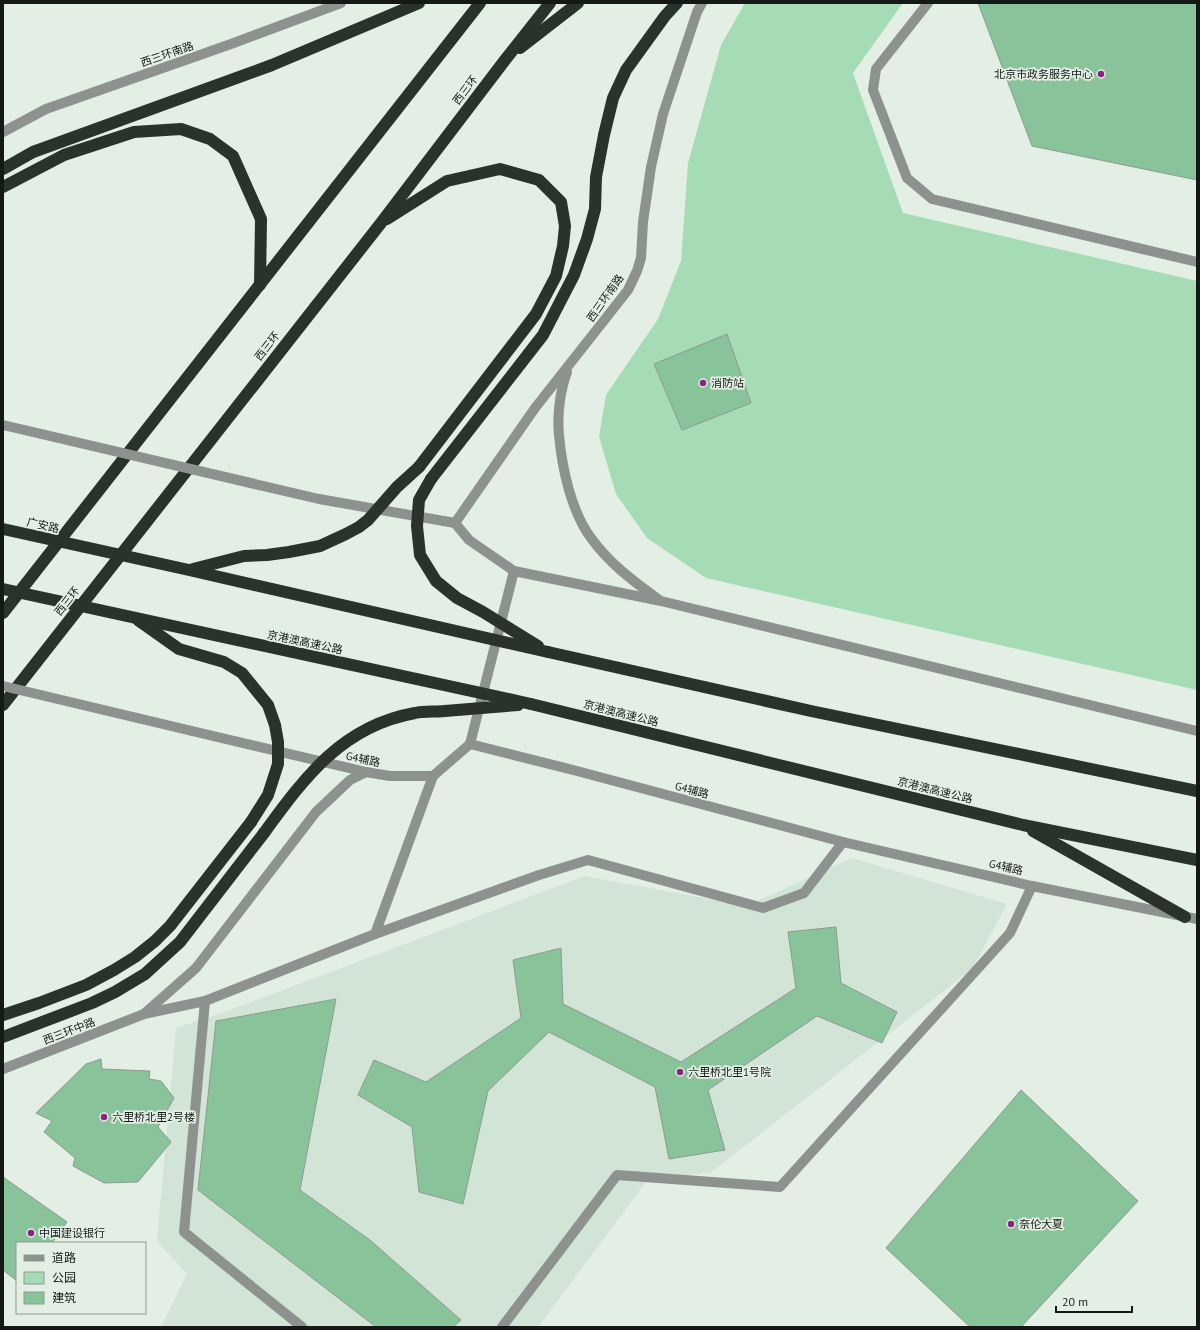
<svg xmlns="http://www.w3.org/2000/svg" width="1200" height="1330" font-family="'PT Sans','Noto Sans SC',sans-serif">
  <style>
    .built { fill: #d1e4d6 }
    .green { fill: #a6dcb5 }
    .building { fill: #89c399; stroke: #8f9a92 }
    .lines { fill: none; stroke-linecap: round; stroke-linejoin: round }
    .minor { stroke: #8d928e; stroke-width: 10 }
    .highway { stroke: #29332b; stroke-width: 12 }
    .minor-bridge { stroke: #8d928e; stroke-width: 10 }
    .highway-bridge { stroke: #29332b; stroke-width: 12 }
    .poi-dot { fill: #8e2082; stroke: #e3efe5; stroke-width: 1.5 }
    .labels { text-anchor: middle; stroke-width: 3.5; stroke-linejoin: round; paint-order: stroke }
    .street-label { font-size: 11px; fill: #151916; stroke: #e3efe5 }
    .poi-label { font-size: 11px; fill: #151916; stroke: #e3efe5; text-anchor: start }
  </style>
  <rect width="100%" height="100%" fill="#e3efe5"/>
  <!-- built -->
  <polygon class="built" points="852,858 1007,904 972,969 710,1173 649,1178 538,1327 161,1327 187,1274 157,1241 176,1028 233,1009 585,876 746,906"/>
  <!-- green -->
  <polygon class="green" points="745,3 903,3 853,73 903,213 1197,281 1197,690 706,578 647,538 616,494 599,437 606,395 658,319 681,261 688,163 721,45"/>
  <!-- building -->
  <g class="building">
    <polygon points="978,3 1197,3 1197,180 1032,146"/>
    <polygon points="727,334 751,403 682,430 654,364"/>
    <polygon points="836,927 841,983 897,1012 882,1043 817,1016 708,1090 725,1150 669,1159 655,1087 549,1032 488,1091 463,1204 419,1192 412,1127 358,1095 374,1060 426,1082 521,1018 513,960 561,948 563,1004 681,1062 796,988 788,932"/>
    <polygon points="336,999 300,1190 370,1240 461,1320 453,1327 376,1327 198,1190 216,1021"/>
    <polygon points="101,1059 102,1069 150,1071 149,1079 161,1081 174,1098 158,1127 171,1142 138,1182 104,1183 73,1166 75,1158 44,1132 52,1121 36,1113 86,1064"/>
    <polygon points="1021,1090 1138,1201 1021,1327 970,1327 886,1248"/>
    <polygon points="3,1177 67,1222 52,1243 17,1243 17,1281 3,1270"/>
  </g>
  <g class="lines">
    <!-- minor -->
    <g class="minor">
      <polyline points="928,3 876,69 873,90 907,178 932,199 1197,262"/>
      <polyline points="3,132 46,109 231,44 341,3"/>
      <path d="M567 372C560 391 557 415 559 435 562 468 571 511 591 538 609 563 633 581 658 599"/>
      <polyline points="319,499 455,523 469,540 514,571 661,601 1197,731"/>
      <polyline points="455,523 535,408 628,290 637,271 641,258 643,222 651,167 663,114 697,12 702,3"/>
      <polyline points="192,731 366,772 390,776 433,776 470,744"/>
      <polyline points="470,744 577,771 843,842 1032,886 1197,919"/>
      <polyline points="470,744 514,571"/>
      <polyline points="375,934 433,776"/>
      <polyline points="205,1001 184,1232 302,1327"/>
      <polyline points="145,1013 196,968 316,812 350,780 366,772"/>
      <polyline points="3,1069 144,1014 205,1001 375,934 539,875 588,860 763,908 804,893 843,842"/>
      <polyline points="502,1327 617,1175 780,1187 1010,933 1032,886"/>
    </g>
    <!-- highway -->
    <g class="highway">
      <polyline points="520,48 578,3"/>
      <polyline points="3,169 33,152 272,65 419,3"/>
      <polyline points="3,187 64,155 134,132 181,129 210,139 233,156 261,219 260,285"/>
      <polyline points="387,219 447,181 500,169 539,180 561,202 565,226 563,246 556,276 536,314 419,467"/>
      <polyline points="431,479 543,335 574,275 587,239 595,209 596,177 604,135 613,98 626,70 665,16 677,3"/>
      <polyline points="3,613 480,3"/>
      <polyline points="548,652 811,711 1197,791"/>
      <polyline points="531,704 1023,825 1197,860"/>
      <polyline points="3,705 381,223 505,60 550,3"/>
      <polyline points="1033,831 1185,917"/>
      <polyline points="3,1015 39,1003 86,985 114,970 135,957 155,941 170,926 251,822"/>
      <polyline points="3,1037 92,1003 115,992 145,974 180,942 264,833"/>
    </g>
    <!-- minor-bridge -->
    <g class="minor-bridge">
      <polyline points="3,425 319,499"/>
      <polyline points="3,686 192,731"/>
    </g>
    <!-- highway-bridge -->
    <g class="highway-bridge">
      <polyline points="431,479 419,500 417,526 420,555 436,581 457,598 483,612 538,646"/>
      <polyline points="3,529 189,570 548,652"/>
      <polyline points="193,569 244,556 267,555 289,552 320,546 346,534 359,527 368,520 397,487 419,467"/>
      <polyline points="3,589 531,704"/>
      <polyline points="138,620 179,649 224,662 242,673 268,705 275,725 278,742 278,764 268,795 251,822"/>
      <path d="M264 833C305 777 342 726 415 713 424 711 435 712 445 711 469 709 494 707 518 705"/>
    </g>
  </g>
  <!-- markers -->
  <g class="poi-dot">
    <circle cx="1101" cy="74" r="4"/>
    <circle cx="703" cy="383" r="4"/>
    <circle cx="680" cy="1072" r="4"/>
    <circle cx="104" cy="1117" r="4"/>
    <circle cx="1011" cy="1224" r="4"/>
    <circle cx="31" cy="1233" r="4"/>
  </g>
  <g class="labels">
    <!-- street labels -->
    <g class="street-label">
      <text transform="translate(167 54) rotate(-19)" y="4">西三环南路</text>
      <text transform="translate(465 90) rotate(-53)" y="4">西三环</text>
      <text transform="translate(605 298) rotate(-55)" y="4">西三环南路</text>
      <text transform="translate(267 346) rotate(-52)" y="4">西三环</text>
      <text transform="translate(43 525) rotate(13)" y="4">广安路</text>
      <text transform="translate(67 601) rotate(-52)" y="4">西三环</text>
      <text transform="translate(305 642) rotate(12)" y="4">京港澳高速公路</text>
      <text transform="translate(621 713) rotate(14)" y="4">京港澳高速公路</text>
      <text transform="translate(363 759) rotate(12)" y="4">G4辅路</text>
      <text transform="translate(692 790) rotate(15)" y="4">G4辅路</text>
      <text transform="translate(935 790) rotate(14)" y="4">京港澳高速公路</text>
      <text transform="translate(1006 867) rotate(13)" y="4">G4辅路</text>
      <text transform="translate(69 1031) rotate(-21)" y="4">西三环中路</text>
    </g>
    <!-- poi labels -->
    <g class="poi-label">
      <text x="1093" y="78" text-anchor="end">北京市政务服务中心</text>
      <text x="711" y="387">消防站</text>
      <text x="688" y="1076">六里桥北里1号院</text>
      <text x="112" y="1121">六里桥北里2号楼</text>
      <text x="1019" y="1228">奈伦大夏</text>
      <text x="39" y="1237">中国建设银行</text>
    </g>
  </g>
  <!-- border -->
  <rect width="1200" height="1330" fill="none" stroke="#151916" stroke-width="8"/>
  <!-- legend -->
  <rect x="16" y="1242" width="130" height="72" fill="#e3efe5" stroke="#919992"/>
  <rect x="24" y="1255" width="20" height="6" fill="#8d928e" stroke="#919992"/>
  <text x="52" y="1262" font-size="12" fill="#151916">道路</text>
  <rect x="24" y="1272" width="20" height="12" fill="#a6dcb5" stroke="#919992"/>
  <text x="52" y="1282" font-size="12" fill="#151916">公园</text>
  <rect x="24" y="1292" width="20" height="12" fill="#89c399" stroke="#919992"/>
  <text x="52" y="1302" font-size="12" fill="#151916">建筑</text>
  <!-- scale -->
  <path d="M1056 1306v6h76v-6" fill="none" stroke="#151916" stroke-width="2"/>
  <text x="1062" y="1306" font-size="12" fill="#151916" stroke="#e3efe5" stroke-width="3" paint-order="stroke">20 m</text>
</svg>
